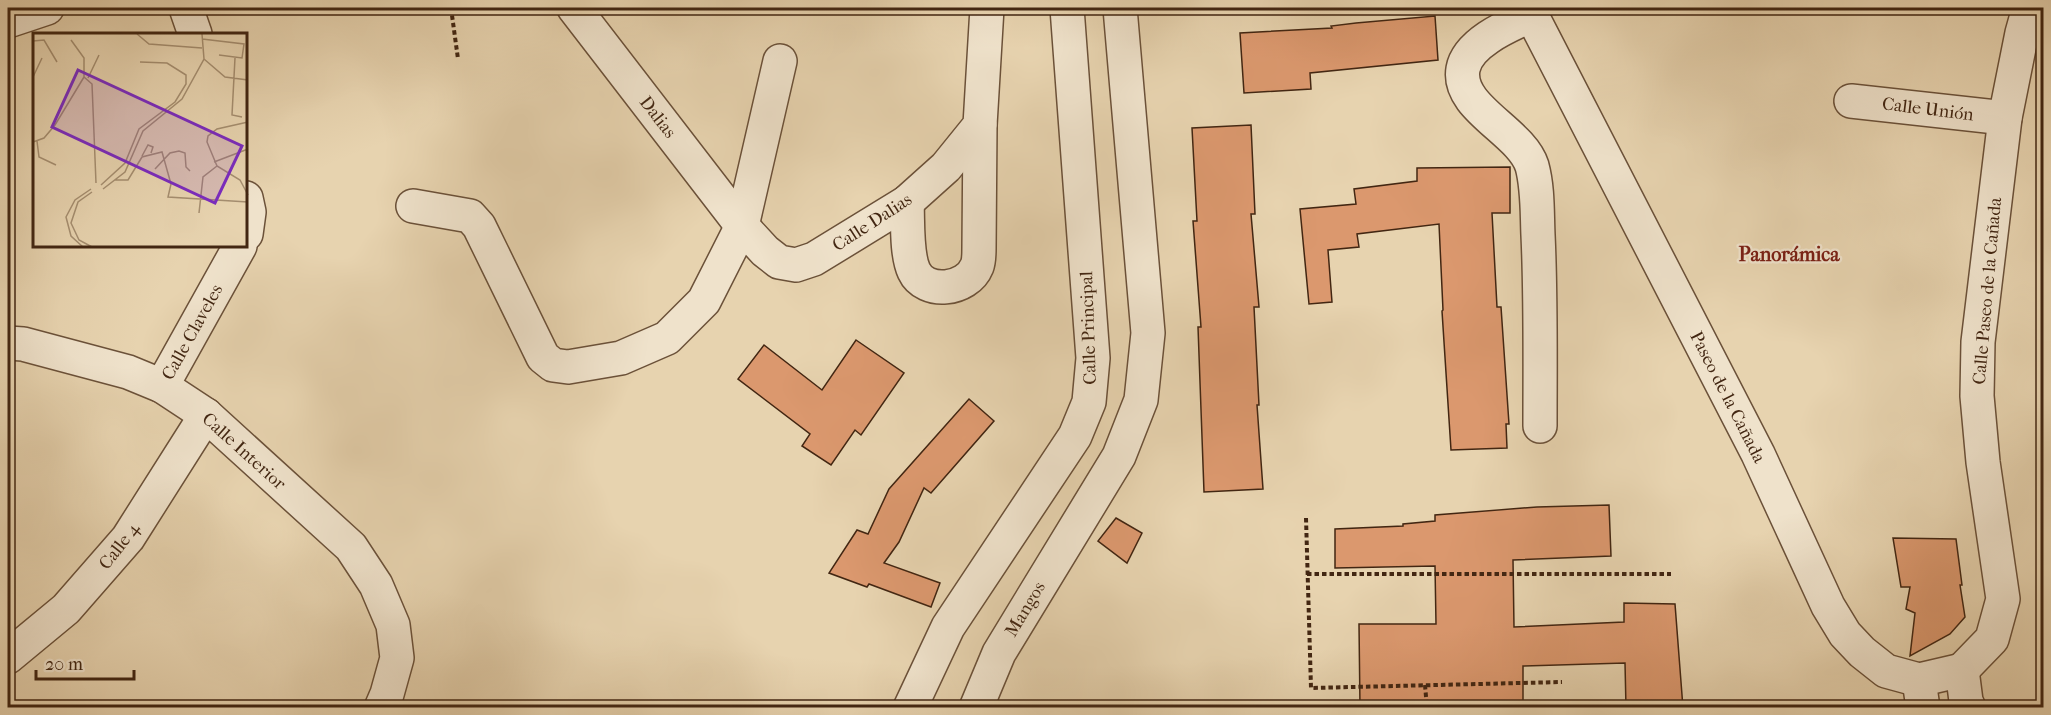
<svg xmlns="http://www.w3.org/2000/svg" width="2051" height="715" font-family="'IM FELL French Canon',serif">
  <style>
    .building { fill: #db986e; stroke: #422612; stroke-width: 1.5 }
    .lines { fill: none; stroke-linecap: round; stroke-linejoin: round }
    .minor-casing { stroke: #6b5139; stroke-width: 36 }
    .path { stroke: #422612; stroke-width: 4; stroke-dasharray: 4.5 3; stroke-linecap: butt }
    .minor { stroke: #efe2cb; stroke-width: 33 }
    .labels { text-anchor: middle; stroke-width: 4.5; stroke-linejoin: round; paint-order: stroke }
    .street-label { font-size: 18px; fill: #422612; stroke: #efe2cb }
    .neighbourhood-label { font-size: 20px; font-weight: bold; fill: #7a1f14; stroke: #efe2cb }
    .inset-road { fill: none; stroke: #a58e70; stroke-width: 1.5 }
    .view { fill: #7b2cbf; fill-opacity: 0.15; stroke: #7b2cbf; stroke-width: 3 }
    .inset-edge { fill: none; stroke: #422612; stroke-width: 3 }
  </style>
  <rect width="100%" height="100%" fill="#e7d3af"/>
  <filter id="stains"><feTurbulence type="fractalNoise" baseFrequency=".00333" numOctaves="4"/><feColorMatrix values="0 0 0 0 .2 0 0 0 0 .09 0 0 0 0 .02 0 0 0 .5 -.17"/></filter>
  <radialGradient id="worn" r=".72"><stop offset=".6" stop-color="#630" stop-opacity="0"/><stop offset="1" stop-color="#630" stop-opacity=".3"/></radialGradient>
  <!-- building -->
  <g class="building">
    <polygon points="1435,16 1438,60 1310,73 1311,89 1244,93 1240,33 1332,28 1331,26 1356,23"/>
    <polygon points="1251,125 1255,214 1251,214 1259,307 1254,307 1259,405 1257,405 1263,489 1204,492 1198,327 1201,327 1193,221 1197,221 1192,128"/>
    <polygon points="1510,167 1510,213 1492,213 1497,307 1501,307 1509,424 1506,424 1507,448 1451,450 1442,311 1443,310 1439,224 1357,234 1359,247 1328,250 1332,302 1309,304 1300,209 1356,204 1354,189 1417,181 1417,168"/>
    <polygon points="856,340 904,373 861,435 855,430 831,465 802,446 810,434 738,379 764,345 822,390"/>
    <polygon points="969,399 994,421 931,493 924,488 899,542 884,563 940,583 931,607 869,584 867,587 829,573 857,530 868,534 889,489"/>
    <polygon points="1609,505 1611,556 1513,560 1514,627 1624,622 1624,603 1675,604 1683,708 1626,708 1625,663 1523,666 1523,708 1360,708 1359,624 1436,624 1435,566 1335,568 1335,529 1403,526 1403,524 1435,521 1435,515 1537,507"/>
    <polygon points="1116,518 1142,533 1127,563 1098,541"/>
    <polygon points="1893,538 1956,539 1962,585 1960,585 1965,617 1950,634 1910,656 1915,613 1906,609 1910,587 1901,587"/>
  </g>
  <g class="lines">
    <!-- minor casing -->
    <g class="minor-casing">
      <g id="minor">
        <polyline points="186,8 195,34"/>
        <polyline points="574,8 742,226 765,251 779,262 796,265 814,259 907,202 946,167 980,125 987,8"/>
        <polyline points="1528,8 1758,454 1828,606 1845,634 1862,652 1886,671 1919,680 1962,670"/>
        <path d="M1532 15C1510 25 1468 42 1463 69 1456 108 1521 131 1532 166 1538 188 1537 212 1538 235 1541 298 1540 362 1540 426"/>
        <polyline points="8,21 47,8"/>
        <polyline points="1851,101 2005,118"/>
        <polyline points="246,198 249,212 246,234"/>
        <path d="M907 202C908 221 906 254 914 271 925 295 967 291 977 266 979 261 979 253 979 248L980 125"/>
        <polyline points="413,206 470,216 479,226 543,357 553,365 568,367 621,358 667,338 704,301 742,226 780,61"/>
        <polyline points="8,343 23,344 128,372 162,386 206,415 351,547 376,585 393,625 397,658 387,694 381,708"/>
        <polyline points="162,386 240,246"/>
        <polyline points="8,657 66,609 128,538 206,415"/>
        <polyline points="1962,670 1992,639 2003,599 1983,462 1977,396 1978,342 2005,118 2022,33 2029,8"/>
        <polyline points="1962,670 1966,701 1969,708"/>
        <polyline points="1919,680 1923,708"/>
        <polyline points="910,708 948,627 1075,436 1089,402 1093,358 1067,8"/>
        <polyline points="976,708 999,653 1119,456 1141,400 1148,333 1120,8"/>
      </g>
    </g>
    <!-- path -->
    <g class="path">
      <polyline points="451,8 458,59"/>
      <polyline points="1306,518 1311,688 1562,682"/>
      <polyline points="1307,574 1671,574"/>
      <polyline points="1425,685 1427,708"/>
    </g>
    <!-- minor -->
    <use href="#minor" class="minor"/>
  </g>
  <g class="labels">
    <!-- street labels -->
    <g class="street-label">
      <text transform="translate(1928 109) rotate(7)" y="6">Calle Unión</text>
      <text transform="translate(658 117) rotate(52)" y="6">Dalias</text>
      <text transform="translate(872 222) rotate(-33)" y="6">Calle Dalias</text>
      <text transform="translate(1987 291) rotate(-85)" y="6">Calle Paseo de la Cañada</text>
      <text transform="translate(1088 328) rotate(-92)" y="6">Calle Principal</text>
      <text transform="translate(192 332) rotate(-61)" y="6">Calle Claveles</text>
      <text transform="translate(1728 397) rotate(63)" y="6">Paseo de la Cañada</text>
      <text transform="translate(244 451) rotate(42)" y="6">Calle Interior</text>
      <text transform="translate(119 546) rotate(-52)" y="6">Calle 4</text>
      <text transform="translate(1025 609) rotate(-59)" y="6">Mangos</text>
    </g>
    <!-- neighbourhood labels -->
    <g class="neighbourhood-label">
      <text x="1789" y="261">Panorámica</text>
    </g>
  </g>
  <!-- overview -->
  <g transform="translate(33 33)">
    <rect width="214" height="214" fill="#e7d3af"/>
    <path class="inset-road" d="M104 1 116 11 169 15M169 6 211 11 209 25 186 22M38 7 51 25V44M0 8 11 7 24 29M202 25 199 82 209 84M171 26 192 44 215 47M0 44 9 25M51 44 59 51 63 150M55 45 66 22M215 89 184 96 175 103 174 109 184 133 207 147 215 162M4 108 6 124 23 132M0 109 11 105 22 92 51 44M109 123 115 112 120 114 118 120M181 129 215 116M122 136 137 120 146 118 152 120 153 134 157 138M82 147H95L109 124 129 119 138 151 135 164 215 169M68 152 92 130 106 96 142 69 153 51V42L134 30 107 29M70 156 92 139 110 98 149 66 171 26 169 1M59 159 45 169 38 190 46 207 59 214M166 180 170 144 184 133M50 214 38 203 33 184 42 167 58 156"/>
    <path class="view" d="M45 37 209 113 182 170 19 94Z"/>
    <rect width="214" height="214" class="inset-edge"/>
  </g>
  <!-- margin -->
  <rect width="2051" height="715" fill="none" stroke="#e7d3af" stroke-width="30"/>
  <rect x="9" y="9" width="2033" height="697" fill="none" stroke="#422612" stroke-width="3"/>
  <rect x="15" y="15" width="2021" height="685" fill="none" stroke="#422612" stroke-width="1.5"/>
  <!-- scale -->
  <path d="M36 670v9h98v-9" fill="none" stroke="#422612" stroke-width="3"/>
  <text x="45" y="670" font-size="18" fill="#422612" stroke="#efe2cb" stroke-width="4.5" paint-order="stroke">20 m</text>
  <rect width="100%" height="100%" filter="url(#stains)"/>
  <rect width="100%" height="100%" fill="url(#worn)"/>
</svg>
